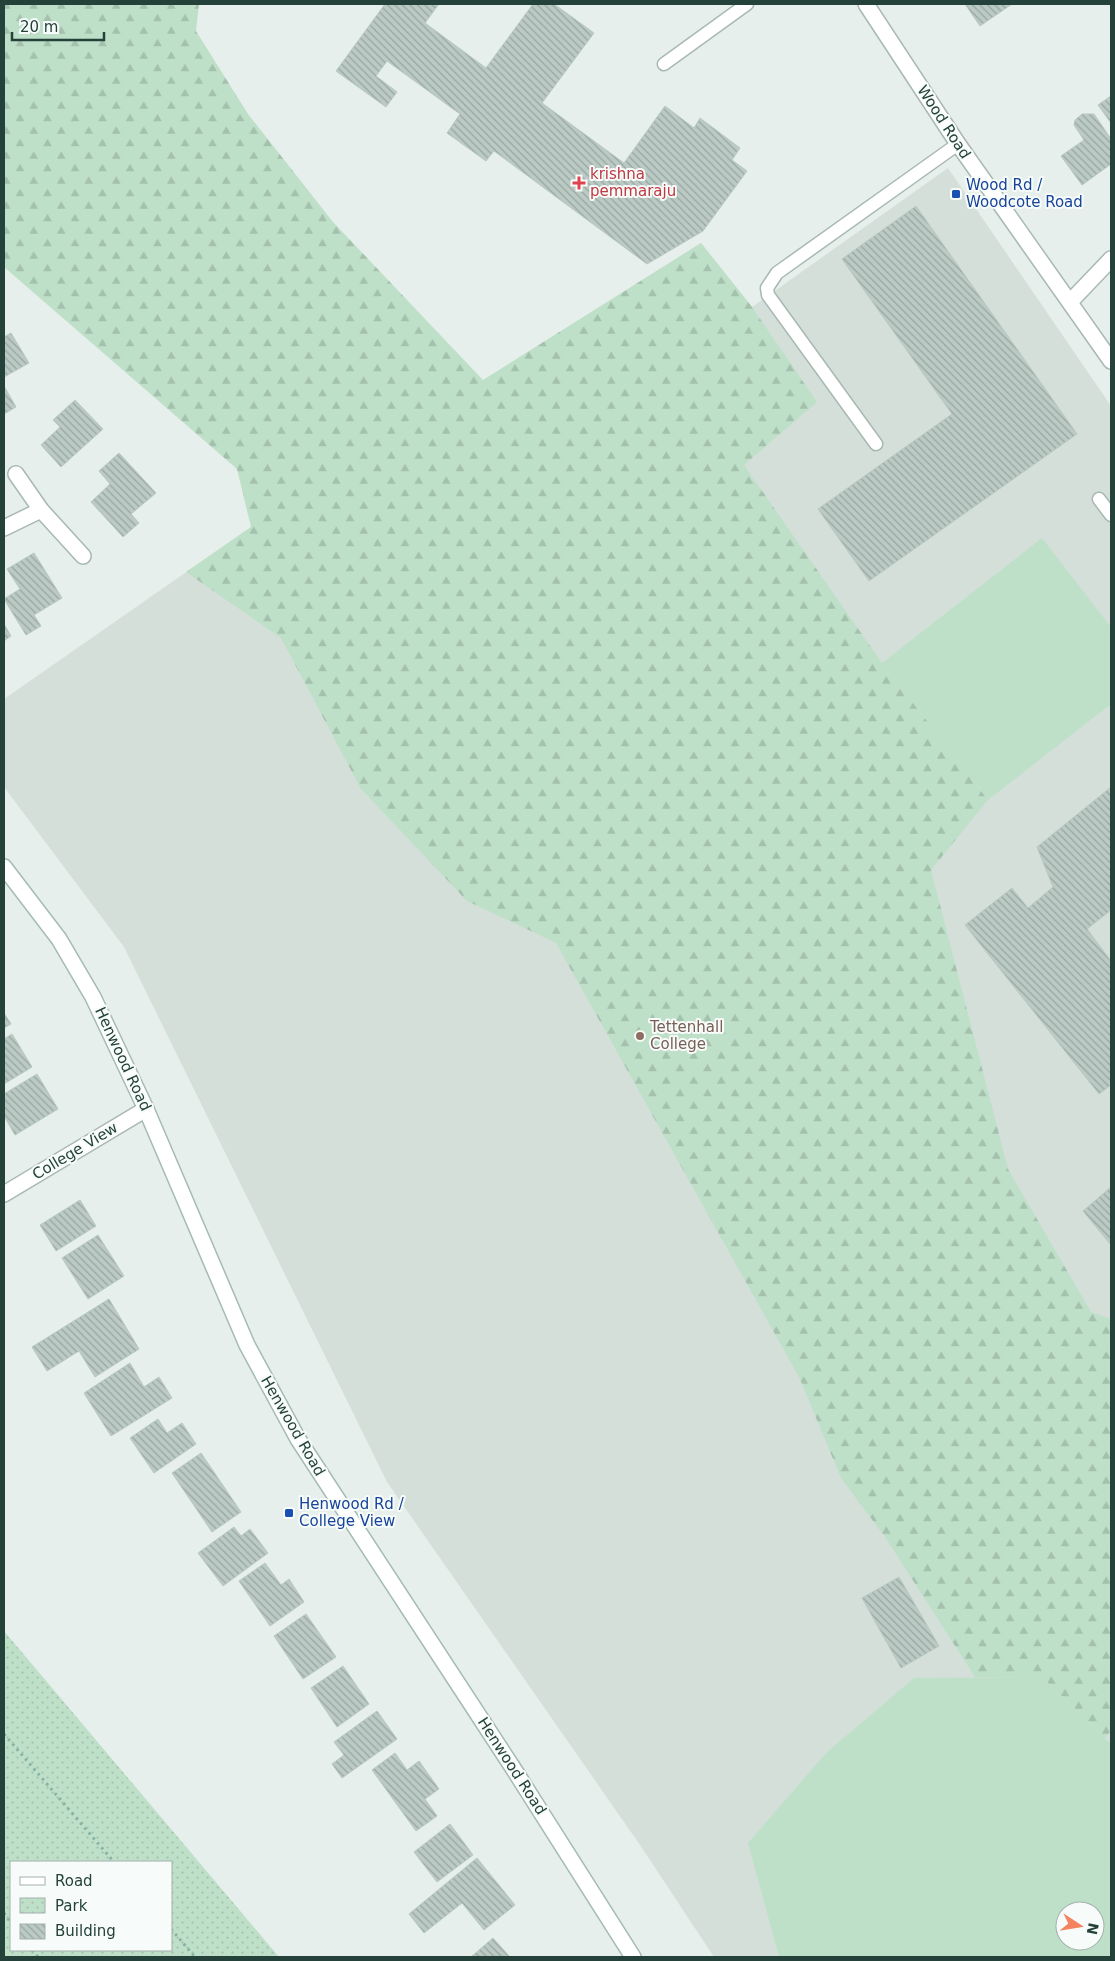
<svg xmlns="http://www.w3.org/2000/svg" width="1115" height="1961" font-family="'DejaVu Sans',sans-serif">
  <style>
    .built { fill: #d4dfda; fill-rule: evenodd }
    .grass { fill: #bfe0c8; fill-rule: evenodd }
    .forest { fill: url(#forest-firs) }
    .park { fill: url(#park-dots); fill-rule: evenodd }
    .building { fill: url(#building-back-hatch); stroke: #b8c9c2 }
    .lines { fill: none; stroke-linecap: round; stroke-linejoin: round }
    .service-casing { stroke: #a8b8b2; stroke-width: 15 }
    .minor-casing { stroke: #a8b8b2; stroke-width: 18 }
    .tertiary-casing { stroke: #a8b8b2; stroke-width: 18 }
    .secondary-casing { stroke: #a4bbb3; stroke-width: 18 }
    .path { stroke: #86b3a5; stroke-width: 3; stroke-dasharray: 2.5 4; stroke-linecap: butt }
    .service { stroke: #fff; stroke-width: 12 }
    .minor { stroke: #fff; stroke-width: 15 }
    .tertiary { stroke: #fff; stroke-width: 15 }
    .secondary { stroke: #fff; stroke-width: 15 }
    .health-dot { fill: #e0444e; stroke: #f7fbf9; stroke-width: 2 }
    .transit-dot { fill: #1a4fb4; stroke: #f7fbf9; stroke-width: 2 }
    .education-dot { fill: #8d6e63; stroke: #f7fbf9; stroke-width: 2 }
    .labels { text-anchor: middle; stroke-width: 4; stroke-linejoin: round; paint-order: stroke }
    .street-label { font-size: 15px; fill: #24423a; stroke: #f7fbf9 }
    .health-label { font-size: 15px; fill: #be3a42; stroke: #f7fbf9; text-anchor: start }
    .transit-label { font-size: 15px; fill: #164399; stroke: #f7fbf9; text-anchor: start }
    .education-label { font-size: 15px; fill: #785e54; stroke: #f7fbf9; text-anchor: start }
  </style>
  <defs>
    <pattern id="forest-firs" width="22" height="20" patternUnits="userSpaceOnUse" patternTransform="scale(1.25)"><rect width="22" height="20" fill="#bfe0c8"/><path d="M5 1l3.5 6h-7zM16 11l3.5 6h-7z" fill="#a4c1ad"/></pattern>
    <pattern id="park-dots" width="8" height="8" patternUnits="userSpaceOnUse" patternTransform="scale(1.25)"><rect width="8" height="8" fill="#bfe0c8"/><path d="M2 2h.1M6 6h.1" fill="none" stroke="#a4c1ad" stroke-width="1.8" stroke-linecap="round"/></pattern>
    <pattern id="building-back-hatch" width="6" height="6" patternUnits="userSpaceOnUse" patternTransform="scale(1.25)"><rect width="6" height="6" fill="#bbcac4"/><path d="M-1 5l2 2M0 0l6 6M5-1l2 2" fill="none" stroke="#98a6a0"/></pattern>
  </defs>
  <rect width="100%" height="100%" fill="#e6efeb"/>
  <!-- built -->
  <path class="built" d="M948 168 1111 406V1957H714L640 1845 387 1482 124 947 4 787V699L251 527 701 243 752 307ZM1065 1911H1095V1941H1065Z"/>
  <!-- grass -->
  <g class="grass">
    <polygon points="1042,538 1111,627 1111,704 988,800 882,663"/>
    <path d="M1042 1677 1111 1744V1957H779L748 1843 826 1753 914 1678ZM1065 1911H1095V1941H1065Z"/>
  </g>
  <!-- forest -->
  <polygon class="forest" points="4,4 199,4 196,31 248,114 333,222 483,380 701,243 752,307 817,402 744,465 882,663 988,800 931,870 1008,1169 1091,1312 1111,1319 1111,1731 1105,1738 1042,1677 975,1677 885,1537 841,1478 799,1377 556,943 467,901 361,789 281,638 186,572 251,527 237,469 4,267"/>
  <!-- park -->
  <path class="park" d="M4 1631 279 1957H4ZM11 1862H171V1950H11Z"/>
  <!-- building -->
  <g class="building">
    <polygon points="385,4 439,4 425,23 486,68 533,4 554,4 594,33 542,103 624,163 665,106 694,128 700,118 740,148 732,160 747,171 703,231 647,264 494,151 486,161 447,133 460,114 387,61 376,76 397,92 386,107 336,71"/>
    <polygon points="965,4 1012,4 980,26"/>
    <polygon points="1111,96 1111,123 1098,105"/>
    <polygon points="1082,114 1094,114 1111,139 1111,164 1082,185 1061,156 1084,140 1074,125 1075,120"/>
    <polygon points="916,206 1077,434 869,581 818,509 952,414 842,259"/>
    <polygon points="11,333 29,363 4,377 4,337"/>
    <polygon points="4,386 16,407 4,414"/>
    <polygon points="75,400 103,429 61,467 41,445 60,427 53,420"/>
    <polygon points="119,453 156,493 131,514 139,523 123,537 91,502 110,484 99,471"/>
    <polygon points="34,553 62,598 34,615 41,626 26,635 4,599 20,589 7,569"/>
    <polygon points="4,624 11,636 4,641"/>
    <polygon points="1111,787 1111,910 1087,929 1111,961 1111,1085 1099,1094 965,925 1012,888 1028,908 1053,887 1037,847"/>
    <polygon points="4,1013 11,1024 4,1028"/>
    <polygon points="12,1034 32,1067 4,1084 4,1039"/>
    <polygon points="37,1074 58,1109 15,1135 4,1116 4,1094"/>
    <polygon points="1111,1187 1111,1245 1083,1211"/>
    <polygon points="80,1200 96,1226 56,1251 40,1225"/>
    <polygon points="98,1235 124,1276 88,1299 62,1258"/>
    <polygon points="109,1299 139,1349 95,1377 79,1351 47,1371 32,1347"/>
    <polygon points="130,1363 144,1387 159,1377 172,1398 111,1436 84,1393"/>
    <polygon points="158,1419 167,1433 182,1423 196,1444 154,1473 130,1438"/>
    <polygon points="201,1453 241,1512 212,1532 172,1473"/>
    <polygon points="234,1527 241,1536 250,1529 268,1553 223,1586 198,1553"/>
    <polygon points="265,1563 281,1585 289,1579 304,1602 270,1626 239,1581"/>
    <polygon points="899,1577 939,1646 901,1668 862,1598"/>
    <polygon points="306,1614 336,1657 303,1679 274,1636"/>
    <polygon points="343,1666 369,1704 337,1727 311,1688"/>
    <polygon points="377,1711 397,1739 342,1778 332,1764 344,1755 334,1742"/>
    <polygon points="395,1753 407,1770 419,1761 439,1789 425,1799 437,1816 416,1831 372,1770"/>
    <polygon points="450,1824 473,1855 437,1882 414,1852"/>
    <polygon points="477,1858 515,1905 484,1930 462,1903 424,1933 409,1914"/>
    <polygon points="493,1938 510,1957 471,1957"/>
  </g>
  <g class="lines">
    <!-- service casing -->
    <g class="service-casing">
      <g id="service">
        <polyline points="664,64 747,4"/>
        <polyline points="876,444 768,295 767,288 777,273 958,144"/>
        <polyline points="1099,499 1111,515"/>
      </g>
    </g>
    <!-- minor casing -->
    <g class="minor-casing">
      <g id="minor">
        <polyline points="1070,302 1111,259"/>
        <polyline points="16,474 41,510 83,556"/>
        <polyline points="4,528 41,510"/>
        <polyline points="4,1194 146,1109"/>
      </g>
    </g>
    <!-- tertiary casing -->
    <g class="tertiary-casing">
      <polyline id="tertiary" points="866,4 958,144 1111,361"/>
    </g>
    <!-- secondary casing -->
    <g class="secondary-casing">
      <polyline id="secondary" points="4,867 59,939 93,997 146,1109 247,1345 298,1439 513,1768 633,1957"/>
    </g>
    <!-- path -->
    <g class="path">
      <polyline points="4,1734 114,1862"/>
      <polyline points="4,1913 11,1923"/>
      <polyline points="171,1929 195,1957"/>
      <polyline points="32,1950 38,1957"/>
    </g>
    <!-- service -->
    <use href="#service" class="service"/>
    <!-- minor -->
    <use href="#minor" class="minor"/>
    <!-- tertiary -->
    <use href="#tertiary" class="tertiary"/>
    <!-- secondary -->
    <use href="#secondary" class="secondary"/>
  </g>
  <!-- markers -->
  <path class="health-dot" d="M576.5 175.5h5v5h5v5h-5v5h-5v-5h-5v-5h5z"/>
  <g class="transit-dot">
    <rect x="951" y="189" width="10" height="10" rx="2.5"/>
    <rect x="284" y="1508" width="10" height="10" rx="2.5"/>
  </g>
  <circle class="education-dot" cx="640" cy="1036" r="5"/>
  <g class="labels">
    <!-- street labels -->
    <g class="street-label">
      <text transform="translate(944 122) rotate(57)" y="5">Wood Road</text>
      <text transform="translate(123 1059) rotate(65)" y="5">Henwood Road</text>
      <text transform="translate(75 1151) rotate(-31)" y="5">College View</text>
      <text transform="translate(293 1426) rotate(60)" y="5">Henwood Road</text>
      <text transform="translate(512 1766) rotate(57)" y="5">Henwood Road</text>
    </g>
    <!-- health labels -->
    <g class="health-label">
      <text x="590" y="179">krishna<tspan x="590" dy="17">pemmaraju</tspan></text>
    </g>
    <!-- transit labels -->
    <g class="transit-label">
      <text x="966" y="190">Wood Rd /<tspan x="966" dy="17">Woodcote Road</tspan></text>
      <text x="299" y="1509">Henwood Rd /<tspan x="299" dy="17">College View</tspan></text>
    </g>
    <!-- education labels -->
    <g class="education-label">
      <text x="650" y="1032">Tettenhall<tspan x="650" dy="17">College</tspan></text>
    </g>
  </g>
  <!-- border -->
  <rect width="1115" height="1961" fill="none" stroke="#24423a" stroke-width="10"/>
  <!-- legend -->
  <rect x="10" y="1861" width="162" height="90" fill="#f7fbf9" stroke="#a3b1ad"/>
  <rect x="20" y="1877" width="25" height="8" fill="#ffffff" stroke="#a3b1ad"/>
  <text x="55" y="1886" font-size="15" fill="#24423a">Road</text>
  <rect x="20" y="1898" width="25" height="15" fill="url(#park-dots)" stroke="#a3b1ad"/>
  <text x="55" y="1911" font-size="15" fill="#24423a">Park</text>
  <rect x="20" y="1924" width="25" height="15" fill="url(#building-back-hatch)" stroke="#a3b1ad"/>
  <text x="55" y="1936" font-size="15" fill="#24423a">Building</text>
  <!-- north arrow -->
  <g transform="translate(1080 1926) rotate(102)"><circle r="24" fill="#f7fbf9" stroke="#a3b1ad"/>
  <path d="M0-4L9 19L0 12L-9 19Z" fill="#f4845f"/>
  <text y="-8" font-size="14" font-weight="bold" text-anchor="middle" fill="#24423a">N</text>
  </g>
  <!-- scale -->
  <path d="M12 32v8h92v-8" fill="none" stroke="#24423a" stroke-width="2.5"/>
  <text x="20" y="32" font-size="15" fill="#24423a" stroke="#f7fbf9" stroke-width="4" paint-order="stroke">20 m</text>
</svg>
